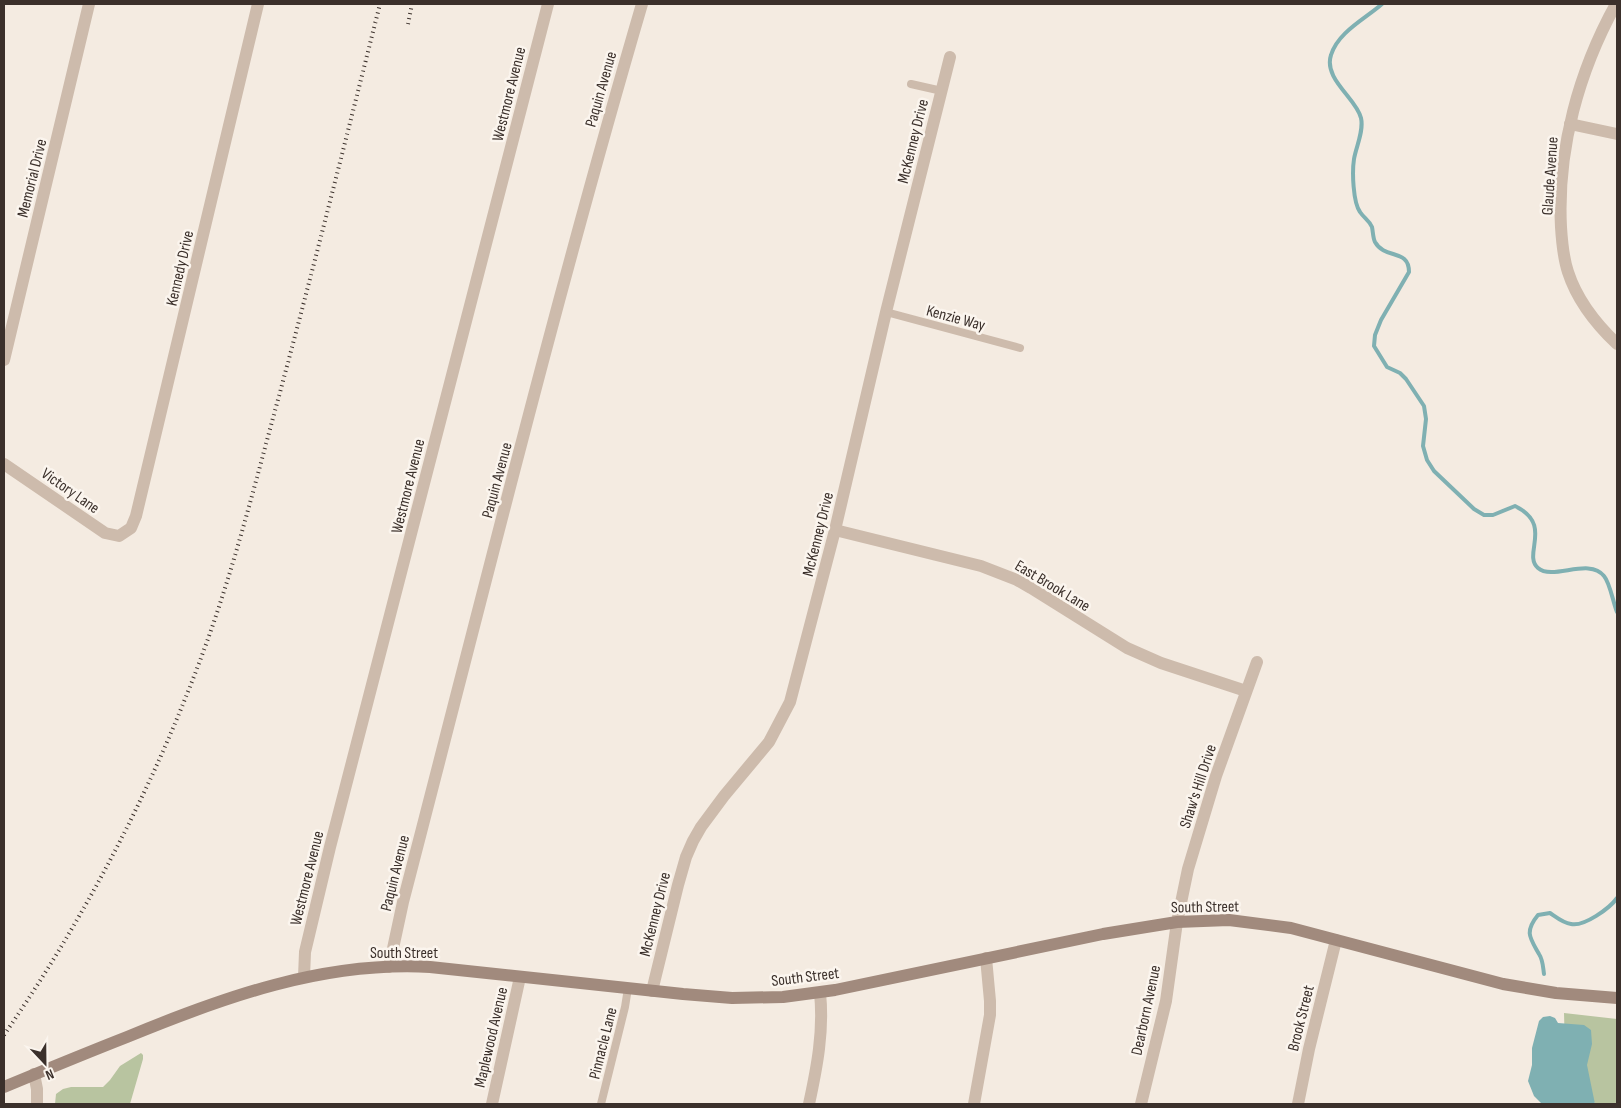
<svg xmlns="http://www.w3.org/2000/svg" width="1621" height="1108" font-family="'Sofia Sans Condensed',sans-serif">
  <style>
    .green { fill: #b8c4a0 }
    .water { fill: #7fb0b2 }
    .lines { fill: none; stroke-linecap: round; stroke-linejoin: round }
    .stream { stroke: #7fb0b2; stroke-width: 4 }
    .lane { stroke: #cdbbac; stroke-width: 8 }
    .street { stroke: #cdbbac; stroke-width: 12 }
    .secondary { stroke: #a18a7d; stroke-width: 12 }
    .rail { stroke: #3b302b; stroke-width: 4; stroke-dasharray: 1 4; stroke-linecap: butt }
    .labels { text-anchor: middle; stroke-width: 5; stroke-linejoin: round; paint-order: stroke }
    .street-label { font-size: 16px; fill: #3b302b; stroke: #fbf5ee }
  </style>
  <rect width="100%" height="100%" fill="#f4ebe1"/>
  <!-- green -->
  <g class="green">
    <polygon points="1564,1013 1617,1019 1617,1104 1596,1104 1591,1099 1566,1087"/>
    <polygon points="141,1053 143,1055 143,1059 130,1104 55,1104 56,1094 63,1089 71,1087 103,1087 110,1080 120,1066"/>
  </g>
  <!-- water -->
  <polygon class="water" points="1550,1016 1555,1018 1558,1023 1584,1025 1591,1030 1592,1044 1587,1065 1595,1104 1542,1104 1534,1096 1528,1081 1532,1065 1532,1048 1539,1021 1543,1017"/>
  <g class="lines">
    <!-- stream -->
    <g class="stream">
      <path d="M1382 4C1365 19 1338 32 1331 55 1323 79 1357 99 1361 118 1364 131 1356 147 1354 159 1352 172 1353 202 1360 212 1364 218 1369 220 1372 227 1373 232 1373 238 1375 242 1385 260 1409 248 1409 272L1381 320 1375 335 1374 346 1387 367 1400 373 1406 379 1424 406 1426 419 1423 446 1427 460 1434 471 1474 509 1484 515H1493L1515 506C1554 525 1522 554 1538 568 1553 581 1589 557 1604 576 1610 583 1613 602 1617 612"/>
      <path d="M1544 974C1543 967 1543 960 1539 954 1530 938 1524 932 1538 915L1550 913C1556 917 1563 923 1571 924 1584 927 1610 908 1617 898"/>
    </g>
    <!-- lane -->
    <g class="lane">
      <polyline points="911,84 942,91"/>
      <polyline points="886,312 1020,348"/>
      <polyline points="601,1104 625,1007 628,988"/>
    </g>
    <!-- street -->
    <g class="street">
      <path d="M1616 4C1579 71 1557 149 1561 227 1562 243 1563 257 1568 272 1577 300 1596 324 1617 344"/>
      <polyline points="1570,124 1617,134"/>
      <polyline points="4,360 89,4"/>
      <polyline points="4,464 105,533 119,536 131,528 136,516 258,4"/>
      <polyline points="835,530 981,566 1017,580 1031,588 1127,648 1161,663 1246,691"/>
      <path d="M389 967 403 902C481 602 555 301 642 4"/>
      <polyline points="304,977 305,952 330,847 548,4"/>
      <polyline points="652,991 678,885 686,857 693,841 701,827 724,796 769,742 790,702 835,530 886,312 950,57"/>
      <polyline points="34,1074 37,1089 37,1104"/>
      <polyline points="492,1104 520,977"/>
      <path d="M809 1104C817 1067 824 1031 820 993"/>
      <polyline points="974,1104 990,1015 990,1001 986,958"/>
      <polyline points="1141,1104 1166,1001 1177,922 1188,869 1216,776 1257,662"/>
      <polyline points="1298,1104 1309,1049 1336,940"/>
    </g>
    <!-- secondary -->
    <path class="secondary" d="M4 1087C45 1070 86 1053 127 1037 224 997 324 961 430 967L683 994 732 998 783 997 835 990 1103 934 1177 922 1229 920 1291 928 1503 984 1556 993 1617 998"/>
    <!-- rail -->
    <g class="rail">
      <polyline points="408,24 412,4"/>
      <path d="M4 1035C89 912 159 776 209 636 237 557 257 476 279 396 314 266 347 135 380 4"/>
    </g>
  </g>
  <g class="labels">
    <!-- street labels -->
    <g class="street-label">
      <text transform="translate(600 89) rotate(-74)" y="6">Paquin Avenue</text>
      <text transform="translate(508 94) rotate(-76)" y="6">Westmore Avenue</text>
      <text transform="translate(912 141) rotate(-76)" y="6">McKenney Drive</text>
      <text transform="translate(1549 176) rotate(-86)" y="6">Glaude Avenue</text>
      <text transform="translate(31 178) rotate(-76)" y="6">Memorial Drive</text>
      <text transform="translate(179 268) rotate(-77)" y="6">Kennedy Drive</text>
      <text transform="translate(956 317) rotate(15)" y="6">Kenzie Way</text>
      <text transform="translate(496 480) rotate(-75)" y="6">Paquin Avenue</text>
      <text transform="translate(407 486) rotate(-76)" y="6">Westmore Avenue</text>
      <text transform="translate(71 490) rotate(35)" y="6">Victory Lane</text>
      <text transform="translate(817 534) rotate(-76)" y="6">McKenney Drive</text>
      <text transform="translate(1053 585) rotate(31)" y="6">East Brook Lane</text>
      <text transform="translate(1197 786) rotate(-72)" y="6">Shaw's Hill Drive</text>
      <text transform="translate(394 873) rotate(-76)" y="6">Paquin Avenue</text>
      <text transform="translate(306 878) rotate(-76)" y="6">Westmore Avenue</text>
      <text transform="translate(1205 906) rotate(-1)" y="6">South Street</text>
      <text transform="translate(654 914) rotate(-76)" y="6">McKenney Drive</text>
      <text x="404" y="958">South Street</text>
      <text transform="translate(805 976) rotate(-7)" y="6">South Street</text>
      <text transform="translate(1145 1010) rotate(-78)" y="6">Dearborn Avenue</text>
      <text transform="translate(1300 1018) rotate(-76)" y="6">Brook Street</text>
      <text transform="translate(490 1037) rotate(-77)" y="6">Maplewood Avenue</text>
      <text transform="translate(602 1043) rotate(-76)" y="6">Pinnacle Lane</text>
    </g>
  </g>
  <!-- border -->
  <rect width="1621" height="1108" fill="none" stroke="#3b302b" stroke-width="10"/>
  <!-- north arrow -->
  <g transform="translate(45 1063) rotate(158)" stroke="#fbf5ee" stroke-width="4" paint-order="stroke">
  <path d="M0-4L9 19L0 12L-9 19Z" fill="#3b302b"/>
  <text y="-8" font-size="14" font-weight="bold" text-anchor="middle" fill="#3b302b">N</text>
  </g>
</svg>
